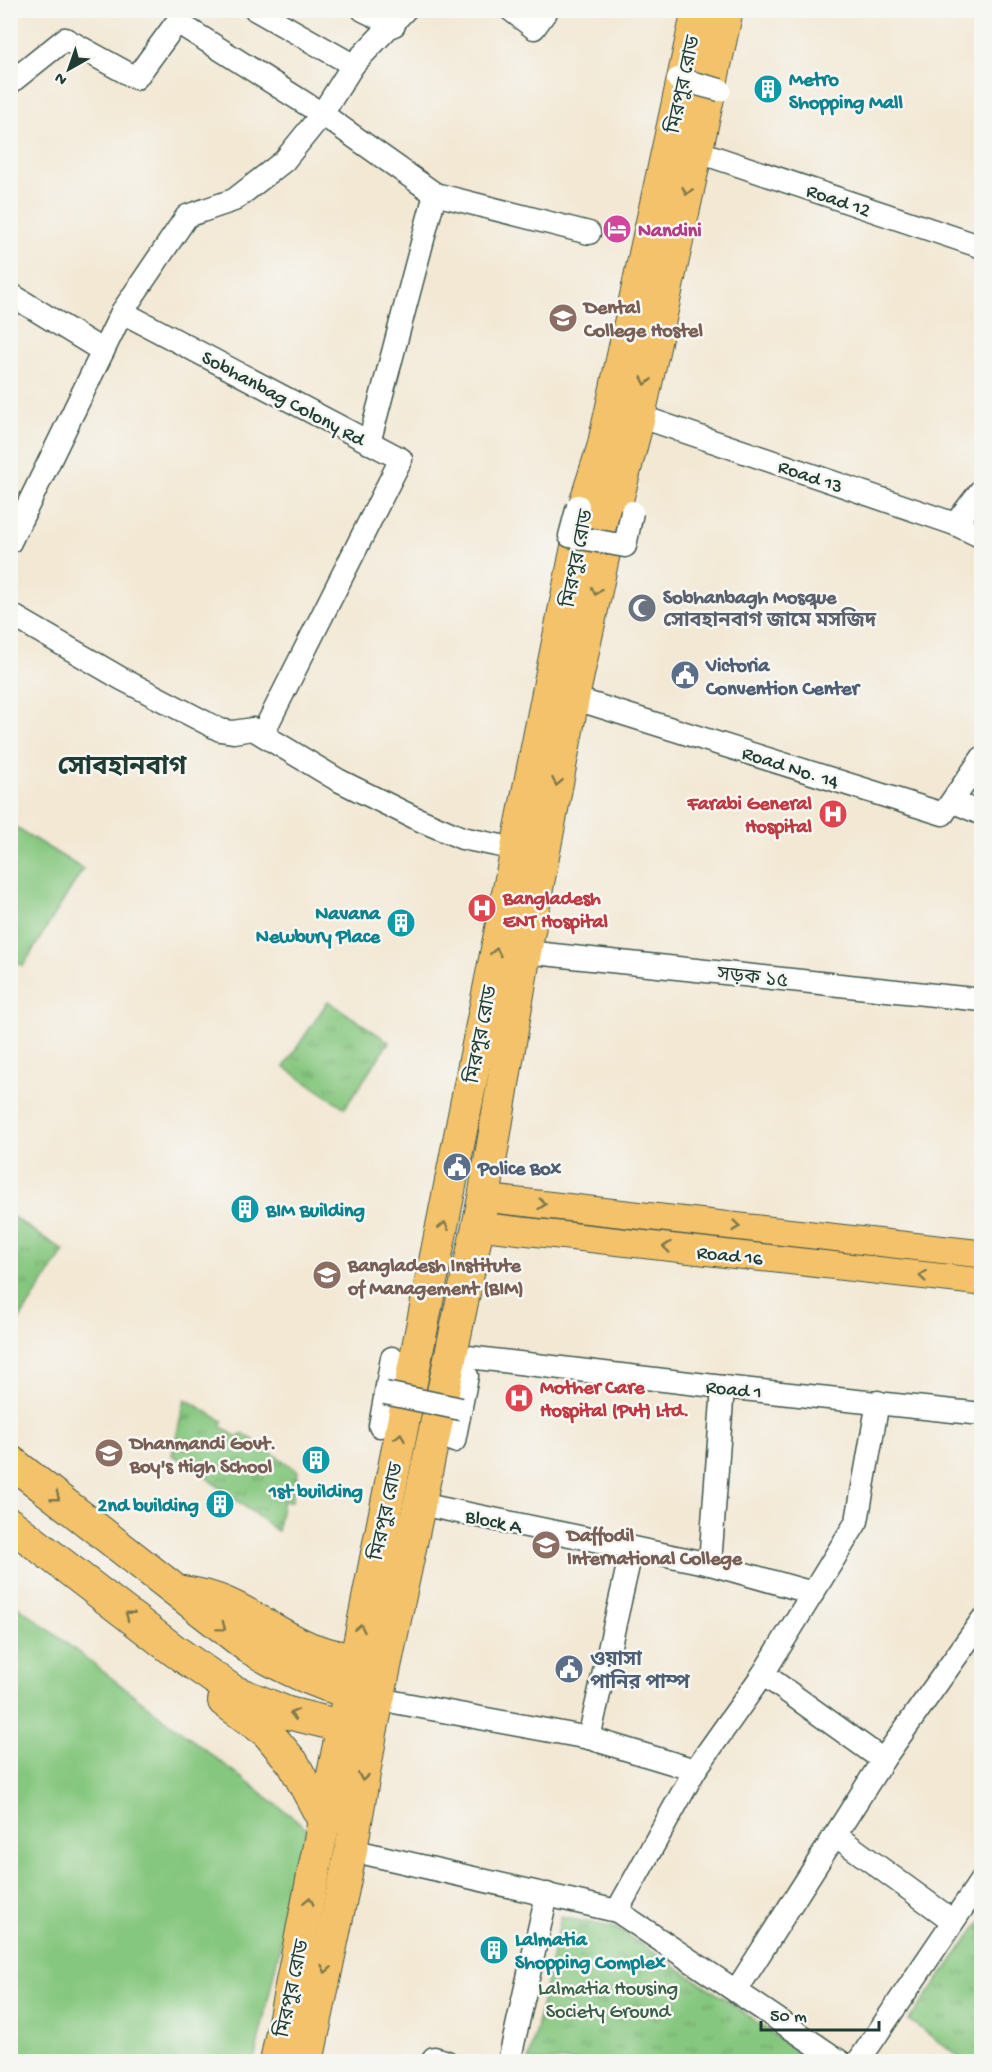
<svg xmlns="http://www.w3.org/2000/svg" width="992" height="2072" font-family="'Gochi Hand','Noto Sans Bengali',sans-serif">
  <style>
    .green { fill: #86c77f; stroke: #52825a; stroke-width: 1.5 }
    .park { fill: url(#park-tufts); stroke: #52825a; stroke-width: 1.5 }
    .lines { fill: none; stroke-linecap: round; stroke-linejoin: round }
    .minor-casing { stroke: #3f574c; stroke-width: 25 }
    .major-casing { stroke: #3f574c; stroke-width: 29 }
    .highway-casing { stroke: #3f574c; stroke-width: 34 }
    .minor { stroke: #fff; stroke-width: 22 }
    .major { stroke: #f3c26a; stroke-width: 27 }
    .highway { stroke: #f3c26a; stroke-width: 32 }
    .minor-bridge-casing { stroke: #3f574c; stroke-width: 25; stroke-linecap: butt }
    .minor-bridge { stroke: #fff; stroke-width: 22 }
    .oneway { stroke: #7e794c }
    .labels { text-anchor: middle; stroke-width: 5; stroke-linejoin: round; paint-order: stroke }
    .culture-label { font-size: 20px; font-weight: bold; fill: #0d838f; stroke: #f6f6f2; text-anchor: start }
    .street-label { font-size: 20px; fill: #1f3d34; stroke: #f6f6f2 }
    .hotel-label { font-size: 20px; font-weight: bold; fill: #b23c85; stroke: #f6f6f2; text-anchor: start }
    .education-label { font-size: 20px; font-weight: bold; fill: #785e54; stroke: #f6f6f2; text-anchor: start }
    .worship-label { font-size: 20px; font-weight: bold; fill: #5b616d; stroke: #f6f6f2; text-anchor: start }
    .service-label { font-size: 20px; font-weight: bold; fill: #4e5e75; stroke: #f6f6f2; text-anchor: start }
    .health-label { font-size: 20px; font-weight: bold; fill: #be3a42; stroke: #f6f6f2; text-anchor: start }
    .park-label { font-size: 20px; fill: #396047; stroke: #f6f6f2 }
    .district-label { font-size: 26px; font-weight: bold; fill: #1f3d34; stroke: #f6f6f2 }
  </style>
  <defs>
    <pattern id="park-tufts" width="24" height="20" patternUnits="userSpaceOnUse" patternTransform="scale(1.5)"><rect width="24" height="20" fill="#86c77f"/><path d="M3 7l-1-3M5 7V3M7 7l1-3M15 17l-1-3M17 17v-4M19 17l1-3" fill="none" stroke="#6da369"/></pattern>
  </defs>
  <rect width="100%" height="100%" fill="#f6f6f2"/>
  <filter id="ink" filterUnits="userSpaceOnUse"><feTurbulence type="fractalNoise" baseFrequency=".0167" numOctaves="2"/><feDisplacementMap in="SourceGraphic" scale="12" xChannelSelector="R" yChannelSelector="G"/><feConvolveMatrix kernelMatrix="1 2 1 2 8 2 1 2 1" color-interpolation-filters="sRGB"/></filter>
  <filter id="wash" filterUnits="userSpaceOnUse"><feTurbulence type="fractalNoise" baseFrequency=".008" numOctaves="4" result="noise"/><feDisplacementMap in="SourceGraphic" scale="24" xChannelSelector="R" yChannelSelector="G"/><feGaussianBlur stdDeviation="1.35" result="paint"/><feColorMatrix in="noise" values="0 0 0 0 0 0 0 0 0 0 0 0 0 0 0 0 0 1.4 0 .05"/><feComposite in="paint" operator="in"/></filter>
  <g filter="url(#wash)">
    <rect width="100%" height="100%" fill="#f3e8d4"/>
    <!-- green -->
    <g class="green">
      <polygon points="10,824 83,869 23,966 11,959"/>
      <polygon points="10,1600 307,1828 254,2061 11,2061"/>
    </g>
    <!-- park -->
    <g class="park">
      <polygon points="328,1001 389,1042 345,1108 284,1067"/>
      <polygon points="11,1216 64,1251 11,1333"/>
      <polygon points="185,1399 223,1421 221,1426 238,1438 243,1433 298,1471 292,1501 283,1501 277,1531 198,1471 202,1464 193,1458 188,1464 172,1455"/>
      <polygon points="561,1917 616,1928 727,2000 809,2061 529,2061"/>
      <polygon points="981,1921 981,2061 965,2061 909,2020"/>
    </g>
  </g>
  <g filter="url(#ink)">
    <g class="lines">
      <!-- minor casing -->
      <g class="minor-casing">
        <g id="minor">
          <polyline points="256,10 353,65"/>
          <polyline points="363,10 394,25"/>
          <polyline points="511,10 534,28 547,10"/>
          <polyline points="10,83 65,39 136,78 177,22 322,114 435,194 369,443"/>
          <polyline points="696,151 982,247"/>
          <polyline points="435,194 589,233"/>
          <polyline points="10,294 103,351"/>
          <polyline points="122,312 187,216 234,200 284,161 322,114 353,65 405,10"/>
          <polyline points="639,416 955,524 982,537"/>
          <polyline points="955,524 982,489"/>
          <polyline points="10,542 122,312 401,459 263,733"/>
          <polyline points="10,614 122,679 220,730 233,732 253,729 338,780 413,817 462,838 516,849"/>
          <polyline points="573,698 943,814 982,758"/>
          <polyline points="954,802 982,814"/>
          <polyline points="525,952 982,1000"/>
          <polyline points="451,1355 723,1387 982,1414"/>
          <polyline points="380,1426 392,1358"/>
          <polyline points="454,1441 467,1376"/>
          <polyline points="420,1504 710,1564 813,1593"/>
          <polyline points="710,1564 723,1387"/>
          <polyline points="763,1674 883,1760"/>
          <polyline points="378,1699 589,1738 695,1770"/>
          <polyline points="589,1738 632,1548"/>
          <polyline points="835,1835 953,1921"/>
          <polyline points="351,1850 617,1911 841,2062"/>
          <polyline points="617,1911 695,1770 763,1674 857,1521 878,1402"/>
          <polyline points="736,1991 883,1760 982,1620"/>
          <polyline points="433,2062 434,2058 447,2062"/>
          <polyline points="509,2062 547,1894"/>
          <polyline points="858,2062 982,1879"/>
        </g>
      </g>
      <!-- major casing -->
      <g class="major-casing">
        <g id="major">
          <polyline points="484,1198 982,1254"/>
          <polyline points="478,1226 982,1282"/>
        </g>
      </g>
      <!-- highway casing -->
      <g class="highway-casing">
        <g id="highway">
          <path d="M10 1461 248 1647C286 1670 323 1687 367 1697"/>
          <polyline points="10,1524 175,1651 233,1691 288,1713 361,1731"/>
          <path d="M182 1592C237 1598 262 1628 309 1648 324 1654 339 1657 354 1660"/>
          <polyline points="224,1701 267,1732 293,1763 325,1823"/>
          <polyline points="276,2062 586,501 603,448 698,10"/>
          <polyline points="307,2062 351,1850 371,1733 484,1198 525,952 573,698 608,534 639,416 727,10"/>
        </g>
      </g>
      <!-- minor -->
      <use href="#minor" class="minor"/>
      <!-- major -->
      <use href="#major" class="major"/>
      <!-- highway -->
      <use href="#highway" class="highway"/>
      <!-- minor-bridge casing -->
      <g class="minor-bridge-casing">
        <g id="minor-bridge">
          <polyline points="678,79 720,90"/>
          <polyline points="578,506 570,536 625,546 632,512"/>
          <polyline points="385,1393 461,1409"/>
        </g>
      </g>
      <!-- minor-bridge -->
      <use href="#minor-bridge" class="minor-bridge"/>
    </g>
    <!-- one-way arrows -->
    <defs><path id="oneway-chevron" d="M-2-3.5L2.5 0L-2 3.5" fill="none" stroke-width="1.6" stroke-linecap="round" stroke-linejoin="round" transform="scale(1.5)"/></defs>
    <g class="oneway">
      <use href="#oneway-chevron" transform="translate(687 191) rotate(102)"/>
      <use href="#oneway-chevron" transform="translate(646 381) rotate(102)"/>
      <use href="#oneway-chevron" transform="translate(596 591) rotate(102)"/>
      <use href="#oneway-chevron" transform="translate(557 782) rotate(101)"/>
      <use href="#oneway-chevron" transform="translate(496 952) rotate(-79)"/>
      <use href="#oneway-chevron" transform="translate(542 1204) rotate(6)"/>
      <use href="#oneway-chevron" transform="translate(444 1226) rotate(-79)"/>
      <use href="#oneway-chevron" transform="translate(736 1226) rotate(6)"/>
      <use href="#oneway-chevron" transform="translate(667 1247) rotate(-174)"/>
      <use href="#oneway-chevron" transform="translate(923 1276) rotate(-174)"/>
      <use href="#oneway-chevron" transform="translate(400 1437) rotate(-78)"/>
      <use href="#oneway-chevron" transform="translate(56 1497) rotate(38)"/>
      <use href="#oneway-chevron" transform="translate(129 1615) rotate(-142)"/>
      <use href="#oneway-chevron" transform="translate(222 1627) rotate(37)"/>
      <use href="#oneway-chevron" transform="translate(360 1628) rotate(-78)"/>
      <use href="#oneway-chevron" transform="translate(294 1714) rotate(-166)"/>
      <use href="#oneway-chevron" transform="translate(363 1777) rotate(100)"/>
      <use href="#oneway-chevron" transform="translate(309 1901) rotate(-78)"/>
      <use href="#oneway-chevron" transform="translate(326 1969) rotate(102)"/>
    </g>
  </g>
  <!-- icons -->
  <defs>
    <g id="building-disc" transform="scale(1.5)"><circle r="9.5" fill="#0f9aa8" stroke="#f6f6f2"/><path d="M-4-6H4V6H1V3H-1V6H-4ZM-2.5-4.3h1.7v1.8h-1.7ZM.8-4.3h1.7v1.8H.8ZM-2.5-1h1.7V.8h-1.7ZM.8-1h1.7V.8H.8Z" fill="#fff"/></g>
    <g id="hotel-disc" transform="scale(1.5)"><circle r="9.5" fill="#d1479c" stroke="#f6f6f2"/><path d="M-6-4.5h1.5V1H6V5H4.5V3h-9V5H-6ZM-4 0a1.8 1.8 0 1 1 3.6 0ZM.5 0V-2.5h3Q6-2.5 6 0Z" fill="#fff"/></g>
    <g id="university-disc" transform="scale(1.5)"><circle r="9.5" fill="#8d6e63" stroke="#f6f6f2"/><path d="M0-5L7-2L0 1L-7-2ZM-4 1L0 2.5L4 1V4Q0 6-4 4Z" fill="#fff"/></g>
    <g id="mosque-disc" transform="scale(1.5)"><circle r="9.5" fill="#6b7280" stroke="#f6f6f2"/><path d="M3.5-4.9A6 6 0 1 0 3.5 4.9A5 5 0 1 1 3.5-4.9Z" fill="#fff"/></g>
    <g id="civic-disc" transform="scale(1.5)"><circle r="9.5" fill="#5c6f8a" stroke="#f6f6f2"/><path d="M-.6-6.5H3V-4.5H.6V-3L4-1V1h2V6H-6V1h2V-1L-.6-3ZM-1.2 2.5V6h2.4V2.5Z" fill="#fff"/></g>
    <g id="hospital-disc" transform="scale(1.5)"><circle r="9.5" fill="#e0444e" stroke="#f6f6f2"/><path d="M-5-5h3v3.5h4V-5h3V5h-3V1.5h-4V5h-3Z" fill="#fff"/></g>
    <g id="school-disc" transform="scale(1.5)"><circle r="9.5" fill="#8d6e63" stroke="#f6f6f2"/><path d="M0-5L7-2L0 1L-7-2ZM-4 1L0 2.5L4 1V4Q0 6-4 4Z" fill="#fff"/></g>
  </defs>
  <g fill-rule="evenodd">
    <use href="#building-disc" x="768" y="89"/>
    <use href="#hotel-disc" x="617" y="229"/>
    <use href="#university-disc" x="563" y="318"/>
    <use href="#mosque-disc" x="642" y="608"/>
    <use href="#civic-disc" x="685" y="675"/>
    <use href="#hospital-disc" x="833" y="814"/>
    <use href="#hospital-disc" x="482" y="908"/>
    <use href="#building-disc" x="401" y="923"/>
    <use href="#civic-disc" x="457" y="1167"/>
    <use href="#building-disc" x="245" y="1209"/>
    <use href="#school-disc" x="327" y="1275"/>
    <use href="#hospital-disc" x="519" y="1398"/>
    <use href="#school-disc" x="109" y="1453"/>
    <use href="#building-disc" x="316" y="1460"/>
    <use href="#building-disc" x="220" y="1504"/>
    <use href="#university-disc" x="546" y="1545"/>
    <use href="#civic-disc" x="569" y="1669"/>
    <use href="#building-disc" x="494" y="1950"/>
  </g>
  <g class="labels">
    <!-- culture labels -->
    <g class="culture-label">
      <text x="789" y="85">Metro<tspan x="789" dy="23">Shopping Mall</tspan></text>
      <text x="380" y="919" text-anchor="end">Navana<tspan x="380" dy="23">Newbury Place</tspan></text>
      <text x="266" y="1216">BIM Building</text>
      <text x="316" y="1497" text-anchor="middle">1st building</text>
      <text x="199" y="1511" text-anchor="end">2nd building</text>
      <text x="515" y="1945">Lalmatia<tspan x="515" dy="23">Shopping Complex</tspan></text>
    </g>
    <!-- street labels -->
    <g class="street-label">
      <text transform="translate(682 84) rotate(-78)" y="7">মিরপুর রোড</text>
      <text transform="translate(839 199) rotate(19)" y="7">Road 12</text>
      <text transform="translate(284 397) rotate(28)" y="7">Sobhanbag Colony Rd</text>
      <text transform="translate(811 475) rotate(19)" y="7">Road 13</text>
      <text transform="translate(576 558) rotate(-79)" y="7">মিরপুর রোড</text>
      <text transform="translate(791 766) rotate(18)" y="7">Road No. 14</text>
      <text transform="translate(753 976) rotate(6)" y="7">সড়ক ১৫</text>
      <text transform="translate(480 1034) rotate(-79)" y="7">মিরপুর রোড</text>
      <text transform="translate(730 1254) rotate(6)" y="7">Road 16</text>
      <text transform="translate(734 1388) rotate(6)" y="7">Road 1</text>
      <text transform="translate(385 1511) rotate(-78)" y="7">মিরপুর রোড</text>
      <text transform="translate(494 1520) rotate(12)" y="7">Block A</text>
      <text transform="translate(291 1988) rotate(-78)" y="7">মিরপুর রোড</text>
    </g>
    <!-- hotel labels -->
    <g class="hotel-label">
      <text x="638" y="236">Nandini</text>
    </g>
    <!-- education labels -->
    <g class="education-label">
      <text x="584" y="313">Dental<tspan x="584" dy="23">College Hostel</tspan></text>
      <text x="348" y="1271">Bangladesh Institute<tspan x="348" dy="23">of Management (BIM)</tspan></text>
      <text x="130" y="1449">Dhanmandi Govt.<tspan x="130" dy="23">Boy's High School</tspan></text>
      <text x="567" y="1541">Daffodil<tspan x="567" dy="23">International College</tspan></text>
    </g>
    <!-- worship labels -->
    <g class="worship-label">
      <text x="663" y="603">Sobhanbagh Mosque<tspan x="663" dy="23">সোবহানবাগ জামে মসজিদ</tspan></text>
    </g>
    <!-- service labels -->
    <g class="service-label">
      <text x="706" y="671">Victoria<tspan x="706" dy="23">Convention Center</tspan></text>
      <text x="478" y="1174">Police Box</text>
      <text x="590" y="1665">ওয়াসা<tspan x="590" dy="23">পানির পাম্প</tspan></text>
    </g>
    <!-- health labels -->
    <g class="health-label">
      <text x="812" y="809" text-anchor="end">Farabi General<tspan x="812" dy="23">Hospital</tspan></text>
      <text x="503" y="904">Bangladesh<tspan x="503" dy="23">ENT Hospital</tspan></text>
      <text x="540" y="1393">Mother Care<tspan x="540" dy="23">Hospital (Pvt) Ltd.</tspan></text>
    </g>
    <!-- park labels -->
    <g class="park-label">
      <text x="608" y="1994">Lalmatia Housing<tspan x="608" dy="23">Society Ground</tspan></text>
    </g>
    <!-- district labels -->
    <g class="district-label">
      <text x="122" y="774">সোবহানবাগ</text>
    </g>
  </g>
  <!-- margin -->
  <rect width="992" height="2072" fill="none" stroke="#f6f6f2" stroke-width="36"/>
  <!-- north arrow -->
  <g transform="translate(69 69) rotate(220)" stroke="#f6f6f2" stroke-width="4.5" paint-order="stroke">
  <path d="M0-4.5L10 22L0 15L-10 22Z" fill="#1f3d34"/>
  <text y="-9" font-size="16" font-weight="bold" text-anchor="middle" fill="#1f3d34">N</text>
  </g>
  <!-- scale -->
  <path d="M761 2021v9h118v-9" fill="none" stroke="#1f3d34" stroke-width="3"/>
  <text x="770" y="2021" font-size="18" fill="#1f3d34" stroke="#f6f6f2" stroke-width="4.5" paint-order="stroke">50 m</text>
</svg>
